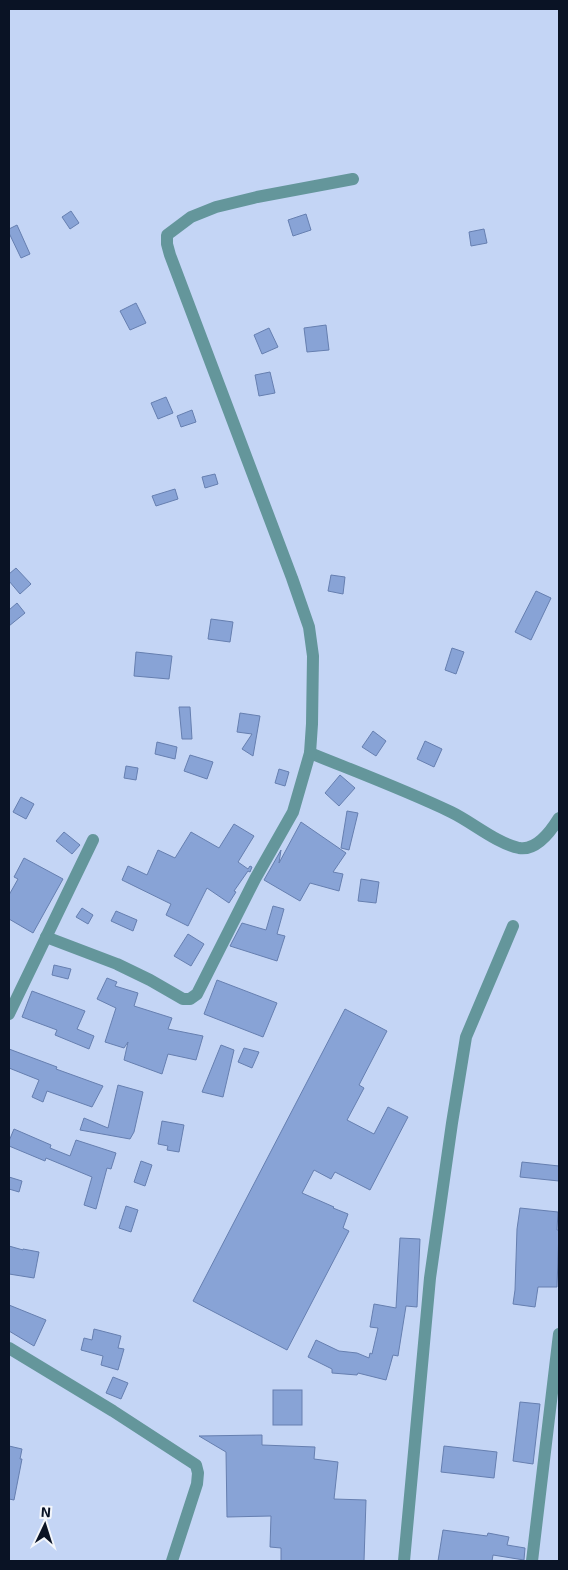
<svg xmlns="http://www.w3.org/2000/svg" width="568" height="1570" font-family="'Exo 2',sans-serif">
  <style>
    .building { fill: #88a3d6; stroke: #667fb0 }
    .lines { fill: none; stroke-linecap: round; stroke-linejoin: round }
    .street { stroke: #64969b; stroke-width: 12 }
  </style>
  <rect width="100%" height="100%" fill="#c4d5f5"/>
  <!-- building -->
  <g class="building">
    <polygon points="71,211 79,223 70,229 62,217"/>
    <polygon points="306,214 311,230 293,236 288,220"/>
    <polygon points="17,225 30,254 21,258 9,233 9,229"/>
    <polygon points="484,229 487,243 471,246 469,232"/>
    <polygon points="136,303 146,323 130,330 120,311"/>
    <polygon points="326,325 329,350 307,352 304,328"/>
    <polygon points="269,328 278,347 262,354 254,335"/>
    <polygon points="270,372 275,393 259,396 255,375"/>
    <polygon points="166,397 173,413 158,419 151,403"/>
    <polygon points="192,410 196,422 181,427 177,416"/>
    <polygon points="215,474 218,484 205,488 202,477"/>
    <polygon points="175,489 178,499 156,506 152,496"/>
    <polygon points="16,568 31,584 20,594 9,581 9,574"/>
    <polygon points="331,575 345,577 343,594 328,591"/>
    <polygon points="536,591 551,598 531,640 515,632"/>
    <polygon points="17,603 25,613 9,626 9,610"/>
    <polygon points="211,619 233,622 230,642 208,639"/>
    <polygon points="452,648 464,652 456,674 445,670"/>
    <polygon points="136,652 172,656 169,679 134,676"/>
    <polygon points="179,707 190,707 192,739 182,739"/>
    <polygon points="240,713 260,716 253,756 242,749 252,734 237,732"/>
    <polygon points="373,731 386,741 376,756 362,747"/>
    <polygon points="425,741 442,749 434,767 417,759"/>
    <polygon points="157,742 177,747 175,759 155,754"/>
    <polygon points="190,755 213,762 207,779 184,771"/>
    <polygon points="126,766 138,768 136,780 124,778"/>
    <polygon points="279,769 289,772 285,786 275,783"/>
    <polygon points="340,775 355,788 339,806 325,793"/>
    <polygon points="21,797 34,804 26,819 13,812"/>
    <polygon points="347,811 358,813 349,850 341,848"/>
    <polygon points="301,822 346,853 333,872 343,874 339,891 310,883 300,901 264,880 281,850 279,863"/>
    <polygon points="234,824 254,836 238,862 248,869 250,866 252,867 250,872 248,871 234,891 236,892 229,903 207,888 188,926 166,915 171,904 122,880 128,866 147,875 158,850 175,858 191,832 219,848"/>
    <polygon points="64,832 80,845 72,854 56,841"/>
    <polygon points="24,858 63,879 33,933 9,919 9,895 18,879 14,877"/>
    <polygon points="361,879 379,882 376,903 358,901"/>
    <polygon points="273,906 284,909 277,934 285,936 277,961 230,946 242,923 266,930"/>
    <polygon points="82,908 93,915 88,924 76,917"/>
    <polygon points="116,911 137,920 133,931 111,921"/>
    <polygon points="188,934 204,944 191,966 174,956"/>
    <polygon points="54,965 71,969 68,979 52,975"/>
    <polygon points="107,978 117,982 115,986 138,993 134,1006 172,1018 168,1029 203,1036 196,1060 168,1054 162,1074 124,1060 128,1042 124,1048 105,1042 116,1008 97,999"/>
    <polygon points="217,980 277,1003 263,1037 204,1014"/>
    <polygon points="32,991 85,1011 77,1029 94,1036 89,1049 55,1035 57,1030 22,1017"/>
    <polygon points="345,1009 387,1031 359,1085 364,1088 347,1120 374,1134 388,1107 408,1117 370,1190 335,1172 331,1179 314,1170 302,1193 334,1207 333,1208 348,1214 343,1228 349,1231 287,1350 193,1301"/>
    <polygon points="221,1045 234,1050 223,1097 202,1092"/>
    <polygon points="244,1048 259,1052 252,1068 238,1062"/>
    <polygon points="9,1049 57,1067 56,1069 103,1086 92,1107 47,1091 43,1102 32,1097 39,1080 9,1068"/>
    <polygon points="118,1085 143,1092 134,1132 130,1139 80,1130 84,1118 108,1128"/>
    <polygon points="162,1121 184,1125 179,1152 167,1150 168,1146 158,1144"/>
    <polygon points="14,1129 51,1145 50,1148 70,1156 76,1140 116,1153 111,1169 107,1168 96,1209 84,1205 92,1177 46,1158 45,1161 9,1146 9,1141"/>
    <polygon points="141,1161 152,1165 145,1186 134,1182"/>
    <polygon points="522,1162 559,1166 559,1181 520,1177"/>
    <polygon points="9,1177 22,1181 19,1192 9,1189"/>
    <polygon points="126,1206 138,1210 131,1232 119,1228"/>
    <polygon points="520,1208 558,1212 557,1230 559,1230 557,1287 538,1287 535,1307 513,1304 515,1290 517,1229"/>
    <polygon points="400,1238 420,1239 417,1307 406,1306 398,1356 393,1355 386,1380 358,1373 357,1375 332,1373 332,1369 308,1357 316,1340 339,1351 357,1353 369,1358 370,1353 372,1354 378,1328 370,1327 374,1304 396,1308"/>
    <polygon points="9,1246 23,1250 23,1249 39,1252 34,1278 9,1274"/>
    <polygon points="9,1305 46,1320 34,1346 9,1331"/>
    <polygon points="94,1329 121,1336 118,1348 124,1349 118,1370 101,1365 103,1356 81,1350 84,1338 92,1340"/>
    <polygon points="113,1377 128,1383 121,1399 106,1393"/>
    <rect x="273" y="1390" width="29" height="35"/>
    <polygon points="520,1402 540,1404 533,1464 513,1461"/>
    <polygon points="262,1435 262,1445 315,1447 314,1459 338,1462 334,1499 366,1500 364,1561 281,1561 281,1548 270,1547 271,1516 227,1517 226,1452 199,1436"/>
    <polygon points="9,1446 22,1449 20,1459 22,1459 14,1500 9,1499"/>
    <polygon points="444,1446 497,1452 494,1478 441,1472"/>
    <polygon points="443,1530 487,1536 488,1533 509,1537 507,1545 525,1548 524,1560 493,1555 492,1561 438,1561"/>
  </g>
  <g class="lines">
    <!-- street -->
    <g class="street">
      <path d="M310 753C357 772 405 790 451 812 472 822 496 843 519 848 536 851 551 831 559 818"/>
      <polyline points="46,937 117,964 150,980 183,999 190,999 197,994 255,879 293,812 310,753 312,724 313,656 309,627 292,578 170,255 167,244 167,235 191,217 216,207 257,197 353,179"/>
      <polyline points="9,1014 93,840"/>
      <polyline points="9,1348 113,1411 196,1465 198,1473 197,1484 172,1561"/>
      <polyline points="404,1561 430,1278 452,1123 466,1037 513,926"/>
      <polyline points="532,1561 559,1334"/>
    </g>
  </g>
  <!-- border -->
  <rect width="568" height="1570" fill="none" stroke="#0a1325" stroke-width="20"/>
  <!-- north arrow -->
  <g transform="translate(45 1525) rotate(4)" stroke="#f3f6fb" stroke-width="4" paint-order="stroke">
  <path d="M0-4L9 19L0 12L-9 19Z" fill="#0a1325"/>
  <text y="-8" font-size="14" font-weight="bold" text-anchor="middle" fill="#0a1325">N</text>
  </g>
</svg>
